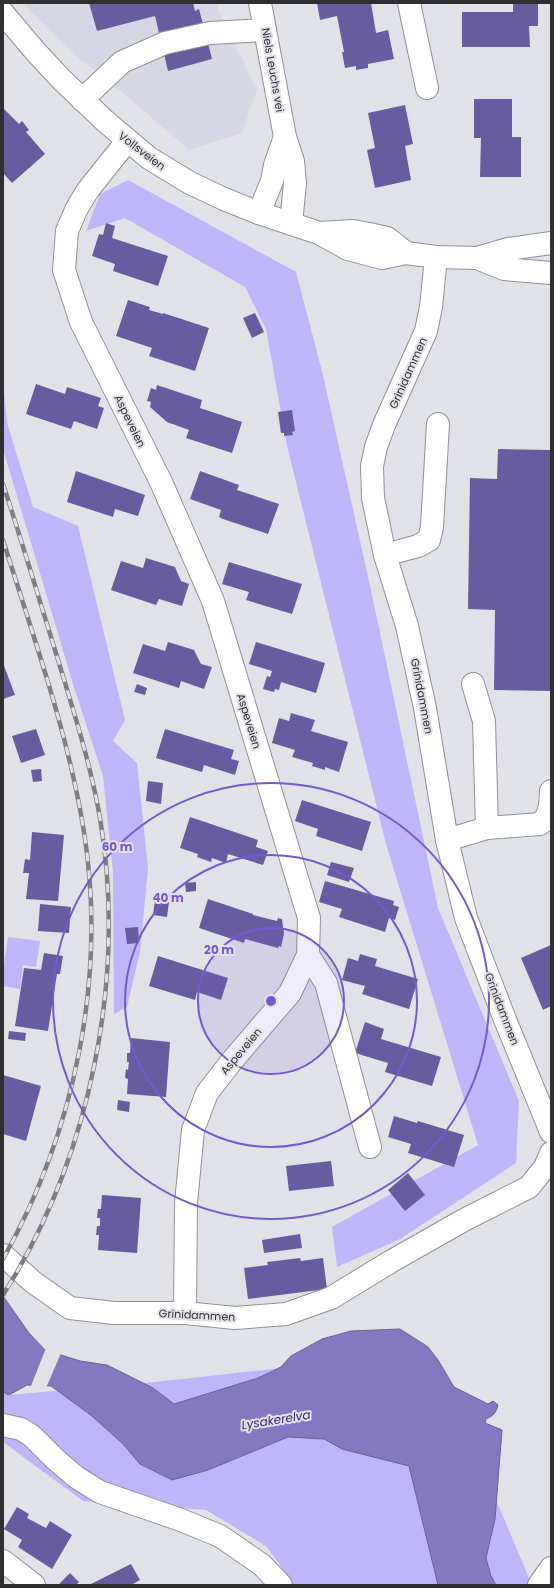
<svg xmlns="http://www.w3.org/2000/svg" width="554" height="1588" font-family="Poppins,sans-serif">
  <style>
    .built { fill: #d7d6e4 }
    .green { fill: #bfb5fb }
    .water { fill: #8478c0; stroke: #6a6295 }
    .pier { fill: #e1e1e8 }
    .building { fill: #685ca0 }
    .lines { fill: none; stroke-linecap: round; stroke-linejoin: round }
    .minor-casing { stroke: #919097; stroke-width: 24 }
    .major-casing { stroke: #919097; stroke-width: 24 }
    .minor { stroke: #fff; stroke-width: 22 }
    .major { stroke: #fff; stroke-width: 22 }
    .rail-casing { stroke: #7e7e83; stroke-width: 4.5 }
    .rail { stroke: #e1e1e8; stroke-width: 3; stroke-dasharray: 9; stroke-linecap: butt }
    .ring { fill: none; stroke: #7658d3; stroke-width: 2 }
    .labels { text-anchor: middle; stroke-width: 4; stroke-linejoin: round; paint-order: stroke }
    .street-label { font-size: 11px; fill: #2f2f32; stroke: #e1e1e8 }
    .water-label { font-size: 12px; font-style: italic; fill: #381e73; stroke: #e1e1e8 }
    .centre { fill: #7658d3; stroke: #e1e1e8; stroke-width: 2 }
    .ring-label { font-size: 12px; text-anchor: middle; font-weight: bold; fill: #7658d3; stroke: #e1e1e8; stroke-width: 4; stroke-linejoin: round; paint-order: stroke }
  </style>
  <rect width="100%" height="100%" fill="#e1e1e8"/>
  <!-- built -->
  <polygon class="built" points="26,3 217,3 219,12 257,89 242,133 189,150 129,98 78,58 23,4"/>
  <!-- green -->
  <g class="green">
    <polygon points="128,180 296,272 323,375 371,590 438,908 519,1101 516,1163 400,1239 337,1267 332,1227 478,1145 386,844 287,446 266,329 245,287 125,218 86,231 100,194"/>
    <polygon points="3,381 7,423 33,507 78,526 125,720 113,741 137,763 148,868 140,952 127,1007 114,1014 113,872 103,776 73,684 3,449"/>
    <polygon points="8,937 40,941 36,967 23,965 20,989 3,986 3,972"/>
    <polygon points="370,1358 467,1431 532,1585 293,1585 291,1580 266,1546 206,1510 83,1501 3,1442 3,1392 9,1395 155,1382"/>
  </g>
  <!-- water -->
  <path class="water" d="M3 1296 29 1333 45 1350 80 1361 107 1365 153 1388 174 1404 258 1378 281 1367 291 1356 322 1339 351 1331 400 1329 428 1347 438 1360 454 1387 488 1404 493 1401 498 1405C496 1413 493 1416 486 1419L485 1423 502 1430 495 1519 486 1558 491 1576 496 1585H438L409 1466 342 1449 324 1439 288 1437 208 1470 172 1480 140 1464 123 1444 92 1416 51 1386 27 1385 9 1395 3 1392Z"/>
  <!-- pier -->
  <polygon class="pier" points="46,1348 61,1353 46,1388 31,1386"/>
  <!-- building -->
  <g class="building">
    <polygon points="89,3 193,3 195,11 199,9 212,59 168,71 155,16 97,31"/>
    <polygon points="317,3 371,3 376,33 388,30 394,59 368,64 368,68 356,70 356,66 345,68 342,52 344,52 337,16 320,20"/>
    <polygon points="513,3 538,3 538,26 529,26 530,47 462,47 462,12 513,12"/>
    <polygon points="474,99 512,99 512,137 521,137 521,177 480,177 481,138 474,138"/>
    <polygon points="405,105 413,144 405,146 411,180 375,188 367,150 375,148 368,113"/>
    <polygon points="3,108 19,124 22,121 29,130 26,132 45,154 12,183 3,173"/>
    <polygon points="106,223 115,226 112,238 168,256 158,286 113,271 115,264 92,256 99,234 103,235"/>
    <polygon points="128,300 150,307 149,310 163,314 163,313 209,328 195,371 149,356 152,348 116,336"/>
    <polygon points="255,313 264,332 252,338 243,318"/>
    <polygon points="36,384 65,394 67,387 101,398 98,406 104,408 97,429 74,421 71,429 26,414"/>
    <polygon points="157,385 202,400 200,408 242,422 232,453 186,438 189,430 167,422 150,407 151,402 147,401 151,388 156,390"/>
    <polygon points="292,410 295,431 292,432 293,435 284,436 284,433 281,433 278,412"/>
    <polygon points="498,449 551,450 551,691 494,690 495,610 468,609 470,478 497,479"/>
    <polygon points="76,471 145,495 138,516 115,509 113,517 67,502"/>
    <polygon points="200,471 239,485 237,490 279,504 268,534 223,519 219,517 221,510 190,499"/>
    <polygon points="146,558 175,567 181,581 189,584 182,606 159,599 156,605 111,590 121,561 143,568"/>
    <polygon points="229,562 302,584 292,614 246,600 249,592 222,584"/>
    <polygon points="168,642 194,650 201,664 212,667 204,689 181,681 179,688 133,673 143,644 165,651"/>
    <polygon points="256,642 325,663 316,693 281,682 279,690 275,689 274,692 263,689 267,676 270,677 272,671 249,664"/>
    <polygon points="3,663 15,695 3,699"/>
    <polygon points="137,684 147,688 145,695 134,692"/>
    <polygon points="291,713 315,720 311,731 348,742 339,772 325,767 325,770 312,766 313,763 292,757 295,750 272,743 279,718 289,721"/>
    <polygon points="36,729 45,755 21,763 12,736"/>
    <polygon points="165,729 234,750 231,759 239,761 235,775 204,765 202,772 156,758"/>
    <polygon points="41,769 42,781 33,782 31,770"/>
    <polygon points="148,781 163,783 161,804 146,801"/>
    <polygon points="302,800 371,822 362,851 316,836 318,829 295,821"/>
    <polygon points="190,817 258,840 256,847 268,851 263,865 228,854 226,863 212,858 211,862 197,857 198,854 180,848"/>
    <polygon points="32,832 64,835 58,901 26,899 29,873 23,873 25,859 30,860"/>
    <polygon points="331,862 354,868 349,882 327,875"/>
    <polygon points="325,881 394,901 393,905 399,907 395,920 389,918 385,932 339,917 342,909 319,902"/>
    <polygon points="196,882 196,891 186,892 185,883"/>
    <polygon points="208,899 253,914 253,915 277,921 278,918 282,919 284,934 281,947 279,946 278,948 245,939 244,943 199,928"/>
    <polygon points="155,900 169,902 167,917 153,915"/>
    <polygon points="40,904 71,907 69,933 38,931"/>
    <polygon points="138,927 139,943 127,944 125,928"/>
    <polygon points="551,945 551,1006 543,1010 521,958"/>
    <polygon points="44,953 63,956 60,974 57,974 48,1031 15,1026 24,968 41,970"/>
    <polygon points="360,954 377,959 375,966 418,979 409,1009 362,994 365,986 342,980 348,958 358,961"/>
    <polygon points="158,956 228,978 221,1000 197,992 195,1000 149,986"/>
    <polygon points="365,1022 384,1029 381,1039 441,1057 432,1086 385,1072 388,1063 355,1053"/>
    <polygon points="9,1031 26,1033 25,1041 8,1039"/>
    <polygon points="131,1038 170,1042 166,1097 127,1094 128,1079 125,1078 126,1069 128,1070 129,1062 127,1062 127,1053 130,1053"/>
    <polygon points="3,1075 41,1086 26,1141 3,1134"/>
    <polygon points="118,1100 130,1102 129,1112 117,1110"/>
    <polygon points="394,1116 417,1123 418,1121 464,1135 454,1167 408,1153 411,1144 388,1137"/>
    <polygon points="331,1161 334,1186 289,1191 286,1166"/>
    <polygon points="408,1173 425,1195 405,1211 388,1190"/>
    <polygon points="102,1195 141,1198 137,1253 98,1250 99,1235 96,1235 97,1226 100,1226 100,1218 97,1218 98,1209 101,1209"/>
    <polygon points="300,1234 302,1248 264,1253 262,1240"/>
    <polygon points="300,1258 301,1261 323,1258 327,1289 248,1299 244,1268 268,1265 267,1262"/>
    <polygon points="17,1507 29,1514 27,1518 46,1528 50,1521 72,1535 52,1569 18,1547 22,1540 4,1529"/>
    <polygon points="131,1564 140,1580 131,1585 89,1585"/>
    <polygon points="70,1573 79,1582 77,1584 78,1585 58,1585"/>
  </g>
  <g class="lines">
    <!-- minor casing -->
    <g class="minor-casing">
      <g id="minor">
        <polyline points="260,3 285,137 293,161 295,183 291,224"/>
        <polyline points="409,3 427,88"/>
        <polyline points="82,100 122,62 165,43 210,33 265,30"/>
        <polyline points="127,141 88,190 77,208 67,231 64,270 81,322 161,482 213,601 309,918 308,955 290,993 231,1062 207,1093 193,1130 186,1203 185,1313"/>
        <polyline points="259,213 272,181 275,165 285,137"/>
        <polyline points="436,257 431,307 426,331 384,425 376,447 372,466 373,498 385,555 407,626 425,708 447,840 466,918 504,1017 551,1132"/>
        <polyline points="385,555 418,546 429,540 432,527 438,424"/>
        <polyline points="473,684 484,721 487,828"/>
        <path d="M447 840 487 828 540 824C551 815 550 804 551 791"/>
        <polyline points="308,955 326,983 370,1147"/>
        <polyline points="3,1255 33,1282 70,1308 114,1313 185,1313 235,1318 286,1314 331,1298 390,1262 464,1220 529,1187 545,1167 551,1153"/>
        <polyline points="3,1425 21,1429 32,1436 55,1459 76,1477 100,1492 181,1520 220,1536 262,1565 281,1585"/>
        <polyline points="3,1561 34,1585"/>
      </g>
    </g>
    <!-- major casing -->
    <g class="major-casing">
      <g id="major">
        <polyline points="3,13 35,51 61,79 105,121 149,158 190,183 224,199 259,213 319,233 348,249 382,258 406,253 436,257 477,258 504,269 551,273"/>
        <polyline points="319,233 353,231 369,234 387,238 406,253"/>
        <polyline points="477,258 508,249 551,243"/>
        <polyline points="539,1585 551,1568"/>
      </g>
    </g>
    <!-- minor -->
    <use href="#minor" class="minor"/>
    <!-- major -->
    <use href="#major" class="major"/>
    <!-- rail casing -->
    <g class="rail-casing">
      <g id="rail">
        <path d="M3 484C21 539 38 595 55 650 72 706 90 761 100 818 127 979 90 1158 3 1295"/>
        <path d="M3 540C33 636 68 732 84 832 107 977 75 1131 3 1259"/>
      </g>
    </g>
    <!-- rail -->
    <use href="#rail" class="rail"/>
  </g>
  <!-- distance rings -->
  <circle cx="271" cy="1001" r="73" fill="#7658d3" fill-opacity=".12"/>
  <g class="ring">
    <circle cx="271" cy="1001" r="73"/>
    <circle cx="271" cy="1001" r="146"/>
    <circle cx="271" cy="1001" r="218"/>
  </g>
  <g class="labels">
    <!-- street labels -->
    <g class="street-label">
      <text transform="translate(273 70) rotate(80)" y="4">Niels Leuchs vei</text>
      <text transform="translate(142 151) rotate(37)" y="4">Vollsveien</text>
      <text transform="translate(408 373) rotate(-66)" y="4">Grinidammen</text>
      <text transform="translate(130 421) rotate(64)" y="4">Aspeveien</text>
      <text transform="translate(422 696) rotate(79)" y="4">Grinidammen</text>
      <text transform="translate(249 721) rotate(73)" y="4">Aspeveien</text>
      <text transform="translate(502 1009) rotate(69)" y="4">Grinidammen</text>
      <text transform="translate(241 1051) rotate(-50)" y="4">Aspeveien</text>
      <text transform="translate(197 1315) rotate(3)" y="4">Grinidammen</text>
    </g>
    <!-- water labels -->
    <g class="water-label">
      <text transform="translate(276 1420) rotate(-9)" y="4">Lysakerelva</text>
    </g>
  </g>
  <circle cx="271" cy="1001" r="6" class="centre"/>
  <g class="ring-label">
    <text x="117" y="851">60 m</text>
    <text x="168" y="902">40 m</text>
    <text x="219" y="954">20 m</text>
  </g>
  <!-- border -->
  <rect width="554" height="1588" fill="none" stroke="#2f2f32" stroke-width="8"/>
</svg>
